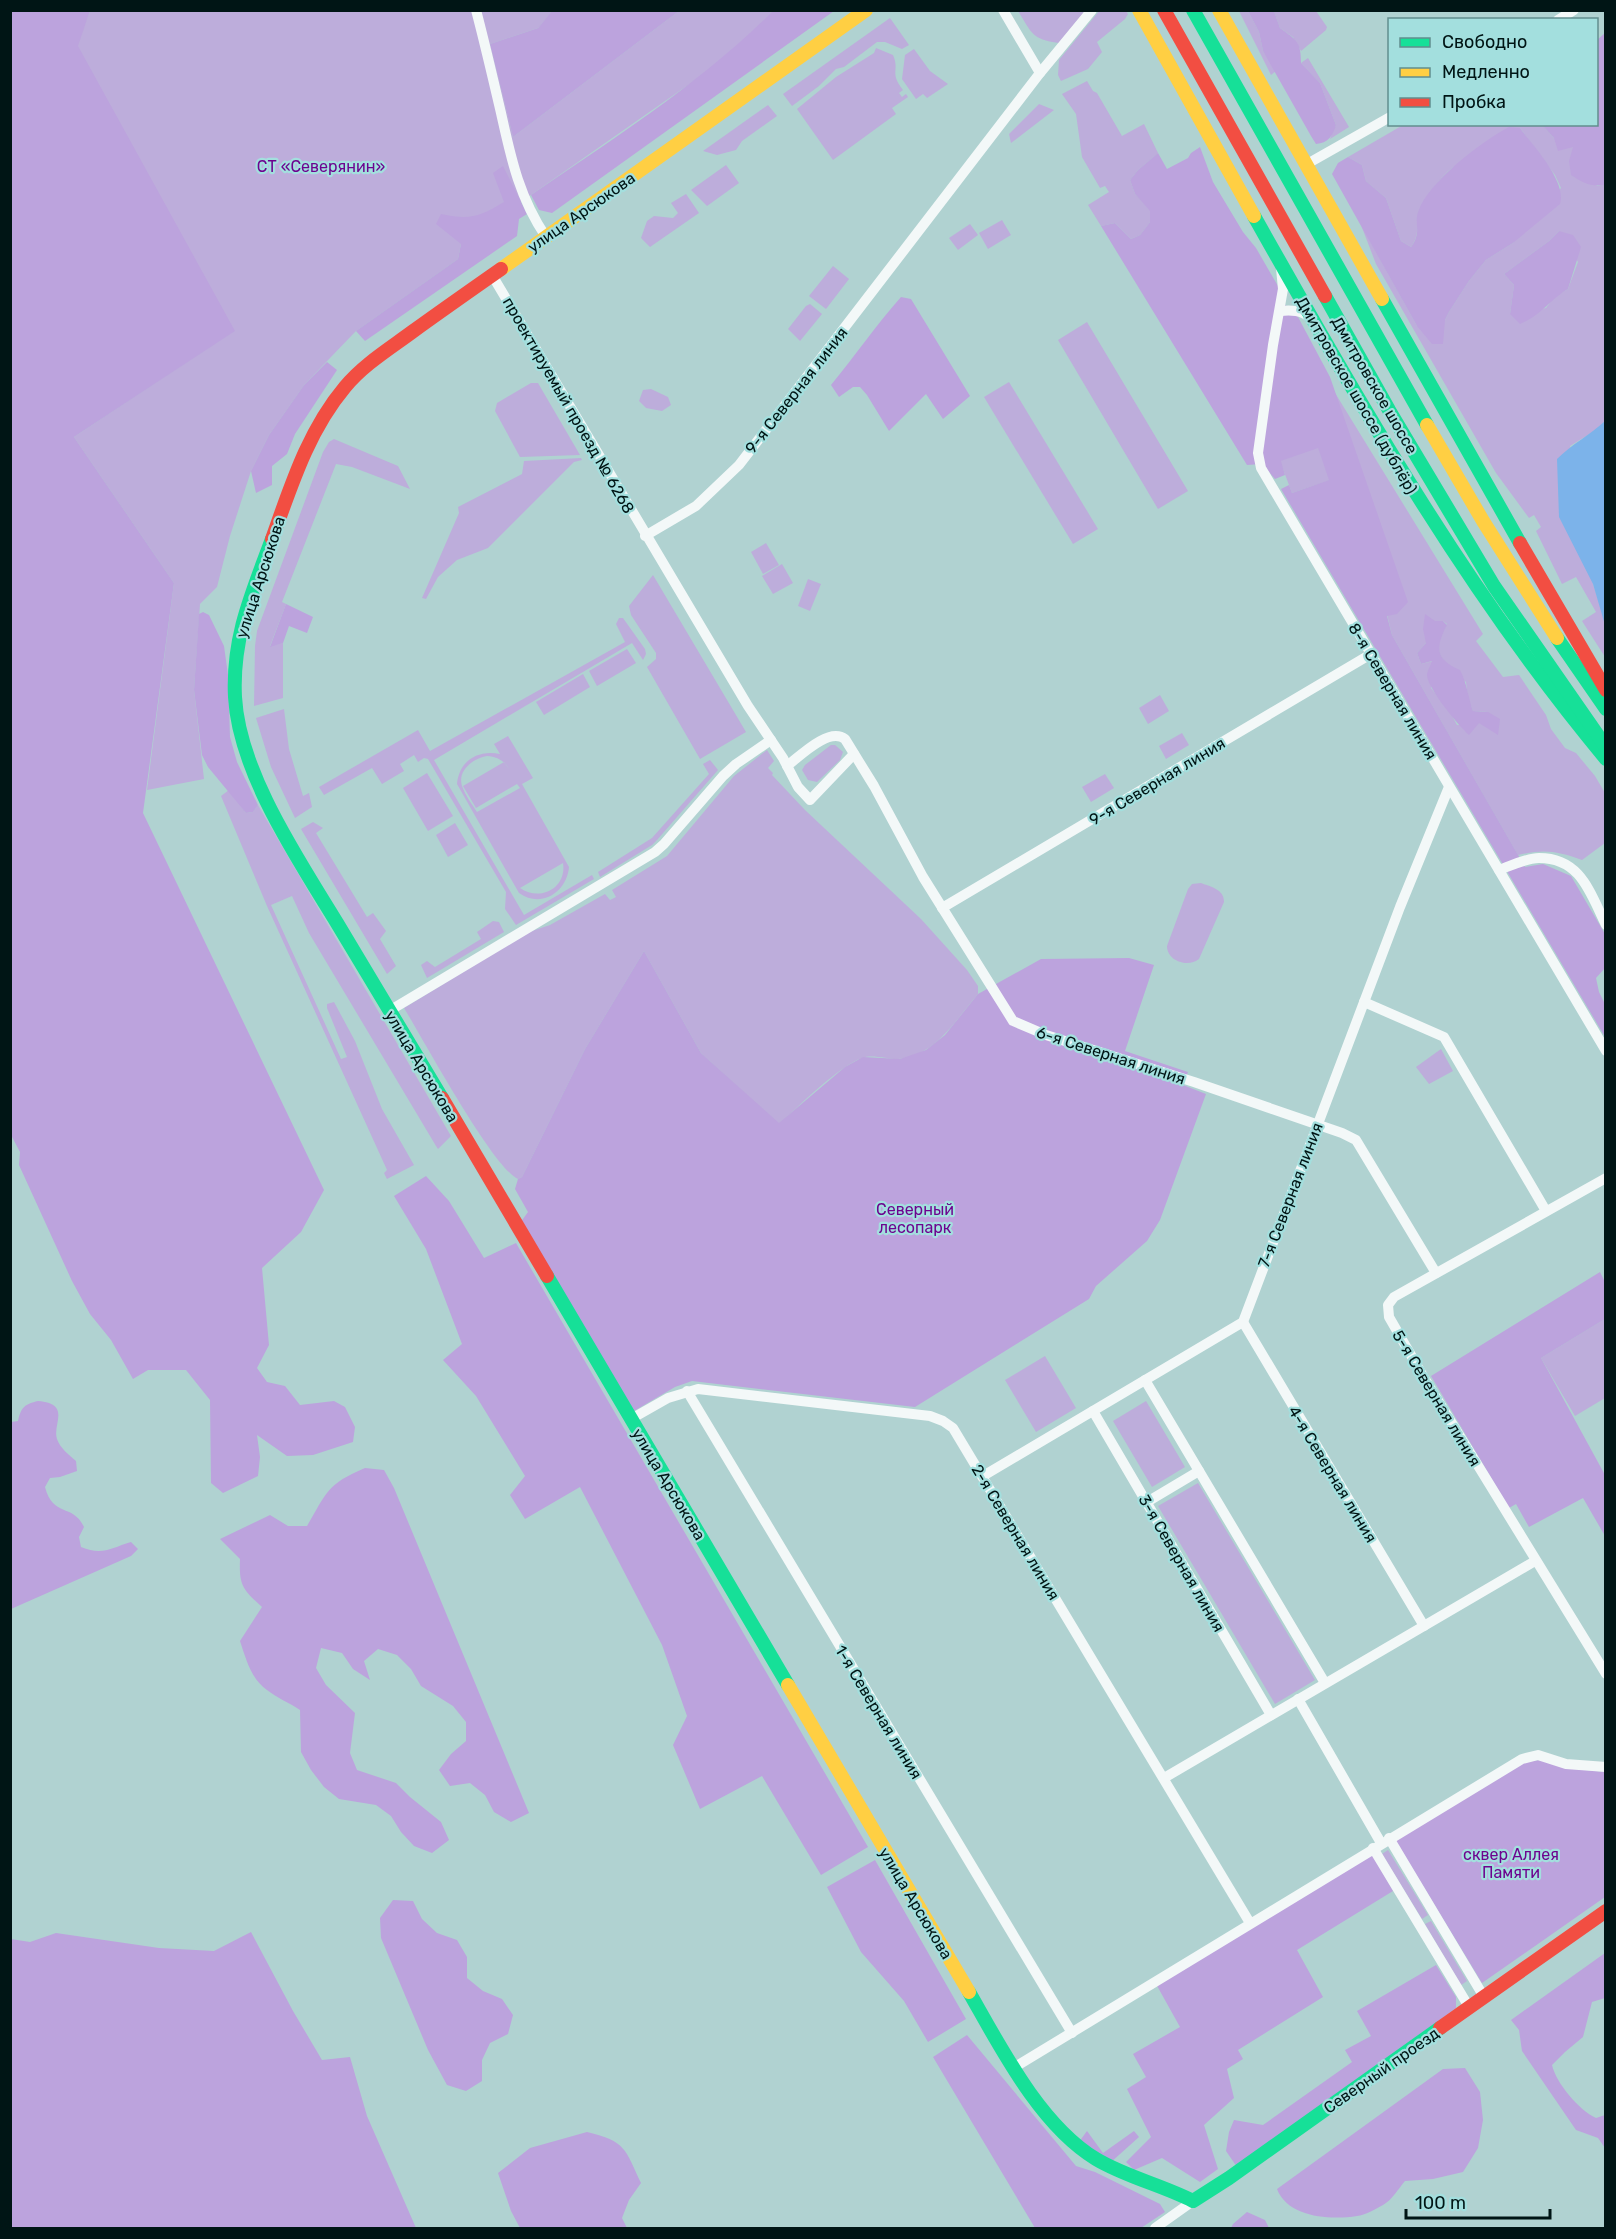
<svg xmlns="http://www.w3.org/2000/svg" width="1616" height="2239" font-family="Rubik,sans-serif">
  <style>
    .green { fill: #bdaddb; fill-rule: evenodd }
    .forest { fill: #bca3dd }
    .water { fill: #7cb3ea }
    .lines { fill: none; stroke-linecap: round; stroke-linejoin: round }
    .street { stroke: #f3f8f8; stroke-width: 10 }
    .fast { stroke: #16e098; stroke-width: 14 }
    .slow { stroke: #ffcf43; stroke-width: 14 }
    .jam { stroke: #f24e42; stroke-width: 14 }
    .labels { text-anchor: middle; stroke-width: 4.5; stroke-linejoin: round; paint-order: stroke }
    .park-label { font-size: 16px; fill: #6d038f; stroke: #a3dfde }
    .street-label { font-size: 16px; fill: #001515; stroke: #a3dfde }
  </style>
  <rect width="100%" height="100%" fill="#b0d2d1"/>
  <!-- green -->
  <g class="green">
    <polygon points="1100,10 1126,11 1128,14 1125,19 1097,42 1102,52 1088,69 1061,81 1058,75 1059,60"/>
    <polygon points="90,11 553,11 538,28 490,44 513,137 679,11 774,11 745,39 708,71 461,244 458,259 356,331 304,385 269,435 251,471 230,536 217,587 200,604 194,690 204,779 147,790 174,583 74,437 234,331 77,46"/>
    <path d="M1018 11H1085L1059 43C1031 39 1032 33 1018 11Z"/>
    <polygon points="1239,11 1248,11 1259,32 1263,51 1276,71 1271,75"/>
    <polygon points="1274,11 1316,11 1327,27 1326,30 1301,51 1293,37 1280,28"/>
    <polygon points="890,18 909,45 902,49 885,42 877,42 844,67 836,69 819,86 792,106 783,94"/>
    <path d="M876 48 893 55C900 71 889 72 903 90L899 93 902 97 906 94 908 97 892 108 896 114 833 160 797 109 836 77 874 53Z"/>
    <polygon points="914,49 930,71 948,84 927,98 923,94 916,99 902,79 905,55"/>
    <polygon points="1308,58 1349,127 1330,139 1336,125 1320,83 1301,63"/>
    <polygon points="1087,81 1093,91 1097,93 1122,136 1144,124 1158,153 1138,170 1130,180 1135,194 1150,210 1150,222 1140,235 1131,239 1115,223 1101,226 1088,205 1109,192 1105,186 1100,188 1082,157 1076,114 1062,94"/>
    <polygon points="1039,104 1054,110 1011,143 1009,134"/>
    <polygon points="768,105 777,116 742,141 736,150 717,155 703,151"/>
    <path d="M1403 125H1542L1554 138 1573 147 1597 186 1605 185V421L1596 430 1570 446 1593 584 1605 621V657L1582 621 1596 612 1576 577 1562 584 1536 531 1541 527 1534 515 1529 518 1496 473 1376 264 1361 225 1417 326 1445 320 1449 312 1469 281 1486 260 1513 243 1561 188 1555 175 1520 128C1498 141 1473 153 1452 168 1440 177 1428 195 1420 208 1414 221 1422 232 1411 247L1401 241 1386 198 1366 181 1362 165 1348 157ZM1559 231 1578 262 1568 289 1554 297 1546 308 1510 314 1514 285 1504 274 1549 241Z"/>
    <polygon points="726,165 739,183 707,206 691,190"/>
    <polygon points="686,194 699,213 650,247 641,238 647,221 654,216 673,218 678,213 671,203"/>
    <polygon points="1002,220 1011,235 988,249 979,233"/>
    <polygon points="970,224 978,235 958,250 949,238"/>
    <polygon points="833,266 849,279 826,309 809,296"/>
    <polygon points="810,304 822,314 800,341 788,329 806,306"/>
    <polygon points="1087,322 1188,491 1158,509 1058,340"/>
    <polygon points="1009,382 1098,529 1073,544 984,397"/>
    <polygon points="531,383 538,383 580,455 520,457 495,411 497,403"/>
    <path d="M1332 388 1483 634 1476 641 1503 677 1519 675 1546 715 1551 729 1565 748 1576 753 1595 776 1605 793V843L1582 860C1557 851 1544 849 1518 855L1392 635ZM1435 621H1443L1447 624C1445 629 1442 633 1440 638 1432 656 1454 671 1466 682L1468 698 1473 711 1488 712 1478 723 1457 725 1450 712 1431 688 1433 661 1421 664 1417 653 1426 643Z"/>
    <polygon points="651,389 668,397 671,405 662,411 646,408 639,401 643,390"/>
    <polygon points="334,439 398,466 410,489 352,467 336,464 282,602 286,604 270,646 283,643 283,698 254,706 255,646 257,631 323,452 329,442"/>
    <polygon points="1318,447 1330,480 1292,493 1280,461"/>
    <polygon points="581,458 582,460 574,462 488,548 457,560 438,577 426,599 422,598 459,513 458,507 522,474 524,461"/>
    <polygon points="766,543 779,565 763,574 751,552"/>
    <polygon points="782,564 793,583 773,594 762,576"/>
    <polygon points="653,575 746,732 700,759 647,667 656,659 656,653 631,615 629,606"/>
    <polygon points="808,579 821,584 810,611 798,606"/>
    <polygon points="619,618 623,618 645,649 646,654 643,660 632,643 434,760 524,915 592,875 594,879 516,925 505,909 506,892 428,759 424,758 418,762 414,755 400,764 404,771 382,784 372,768 324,795 319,787 418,730 430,751 625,642 616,624"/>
    <polygon points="627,649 636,663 597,686 589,671"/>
    <polygon points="583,674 590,687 544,715 536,702"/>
    <polygon points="1160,695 1169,711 1148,724 1139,708"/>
    <polygon points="284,709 289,749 303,796 309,793 312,807 295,818 271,767 256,718"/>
    <polygon points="1182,733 1189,745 1166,759 1159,746"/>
    <path d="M508 736 533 778 522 784 569 867C567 892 541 909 519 893L457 784C459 761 478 749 500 754L494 744ZM487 756C497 757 504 760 509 769L504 762 463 786 476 808 517 784 520 788 477 812C472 804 465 795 462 786 457 770 474 758 487 756ZM563 863C567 888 540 902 520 888Z"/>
    <polygon points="831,745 835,745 843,752 840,760 817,782 808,780 802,770 805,765"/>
    <path d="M767 750 774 761 768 768 773 773 772 775 805 810 921 919 967 970 978 986V994C956 1019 936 1056 898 1059 887 1059 872 1054 862 1058 839 1066 799 1106 779 1124L701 1053 644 951 585 1049 522 1177 518 1179C493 1168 423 1039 404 1008L529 932 550 925 605 894 610 900 616 897 612 890 667 856 734 776Z"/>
    <polygon points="710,760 718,770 657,840 652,845 600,877 598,872 652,838 709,774 703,764"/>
    <polygon points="427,773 453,816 428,831 403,788"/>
    <polygon points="1105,774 1114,788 1091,802 1082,787"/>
    <polygon points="229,790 246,813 253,812 258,805 451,1136 438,1149 436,1146 309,933 292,896 271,905 341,1059 347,1057 327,1008 327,1004 334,1002 355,1041 382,1109 414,1165 387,1179 384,1173 387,1170 267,906 221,796"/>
    <polygon points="313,822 323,828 316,833 367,917 373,913 386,931 380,939 396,966 387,974 301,829"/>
    <polygon points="455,823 468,845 448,857 436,835"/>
    <path d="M1201 883C1211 887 1224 889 1224 902L1199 959C1188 968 1167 961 1167 946L1188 889 1192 884Z"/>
    <polygon points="493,921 499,922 504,932 427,978 421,965 427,961 435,967 481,939 477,932"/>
    <polygon points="1441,1049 1453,1071 1429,1084 1416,1067"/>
    <polygon points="1605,1319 1605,1398 1575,1416 1541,1358"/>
    <polygon points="1045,1356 1076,1408 1036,1432 1005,1380"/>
    <polygon points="1146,1401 1185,1467 1152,1487 1113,1421"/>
    <polygon points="1198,1483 1315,1680 1275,1704 1158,1506"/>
    <polygon points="1388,1850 1428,1915 1422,1919 1382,1854"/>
    <polygon points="1431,1921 1467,1981 1461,1985 1425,1924"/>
  </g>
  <!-- forest -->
  <g class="forest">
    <polygon points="553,10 679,11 513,137 490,44 538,28"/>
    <path d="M774 10 834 11 552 213 539 210 531 195C615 138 702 82 774 10Z"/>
    <polygon points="10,11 90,11 78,46 235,331 74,437 174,583 143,813 324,1190 301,1232 262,1268 269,1345 257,1368 267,1382 285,1386 300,1405 334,1401 345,1407 355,1427 353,1442 313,1455 287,1456 257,1435 260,1457 258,1476 223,1493 211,1483 210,1400 186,1370 148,1370 133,1379 111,1340 90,1314 72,1281 19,1165 20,1152 11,1135"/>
    <path d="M1248 11H1274L1280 28C1297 40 1301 42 1301 63L1320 83 1336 125C1333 136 1328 143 1316 144L1311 136 1263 51 1259 32Z"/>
    <path d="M1605 33V185C1591 187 1583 183 1571 175L1569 161 1573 147 1558 151 1554 138 1542 125 1596 124 1597 40Z"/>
    <path d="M1509 127 1520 128C1533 146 1567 181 1560 204L1513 243 1486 260 1469 281 1449 312 1445 320 1443 344H1432L1417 326 1332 174 1338 163 1348 157 1362 165 1366 181 1386 198 1401 241 1411 247C1422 232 1414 225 1418 212 1428 182 1482 141 1509 127Z"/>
    <polygon points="1200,147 1213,182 1243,232 1256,248 1278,286 1279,299 1298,317 1330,377 1408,602 1397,614 1387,616 1392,635 1525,867 1543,864 1571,876 1605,934 1605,968 1596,978 1599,992 1605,1004 1605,1037 1281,489 1289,485 1292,493 1329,480 1318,448 1281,461 1285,475 1275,479 1262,464 1247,465 1101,226 1115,223 1131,239 1140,235 1150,222 1150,211 1135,194 1130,180 1138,170 1158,153 1167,169 1188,158 1191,153"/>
    <path d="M503 166 527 214 519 219 517 236 365 341 356 331 458 259 461 244 436 224 441 214C470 220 479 217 504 202L493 173Z"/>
    <path d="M1559 231 1573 235 1581 247 1568 289C1548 301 1543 314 1520 324L1510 314 1514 285 1504 274 1549 241Z"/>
    <path d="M901 297 911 299 970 396 943 419 926 394 889 431 867 395 860 387H853L839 397 831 385C855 356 876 325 901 297Z"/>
    <polygon points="327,362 337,370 295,434 287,454 272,466 272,485 256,493 251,471 269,435 304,385"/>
    <polygon points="286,604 313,617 307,633 289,626 283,643 270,647"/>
    <polygon points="203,612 209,615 224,646 228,675 230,737 237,762 258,805 253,812 246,813 208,767 202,755 194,690 199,614"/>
    <path d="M1425 614 1435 621H1443L1447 625C1436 646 1434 659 1460 670 1467 683 1468 697 1473 711L1488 712 1500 719 1498 735 1479 723 1469 735C1459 726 1427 688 1427 675 1427 671 1431 665 1432 661L1421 664 1417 653 1426 643 1423 629Z"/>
    <polygon points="644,951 701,1053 779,1123 845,1067 863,1057 900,1059 926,1050 945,1035 978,994 1041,959 1129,958 1154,965 1125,1051 1188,1072 1183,1085 1206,1094 1160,1220 1147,1241 1096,1286 1089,1299 915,1407 692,1381 675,1387 634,1411 520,1223 528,1212 515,1189 518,1179 522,1177 585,1049"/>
    <polygon points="426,1176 449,1201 484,1258 516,1243 868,1847 821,1875 762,1776 700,1809 673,1745 687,1716 662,1645 580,1487 525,1519 510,1495 525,1476 476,1396 443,1360 462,1344 426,1249 394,1196"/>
    <polygon points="1600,1272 1605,1282 1605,1319 1541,1358 1605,1475 1605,1536 1583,1498 1529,1527 1516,1504 1509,1508 1431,1376"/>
    <path d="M38 1401C72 1404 52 1424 57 1439 60 1448 69 1455 76 1461L77 1471 60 1477 50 1478 45 1487C53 1518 73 1503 84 1527L79 1537 81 1547C102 1556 111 1548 131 1542L138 1549 131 1556 11 1609V1422L18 1421C21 1407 25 1404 38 1401Z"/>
    <path d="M365 1468 384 1470 394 1488 529 1813 511 1822 494 1812 485 1795 470 1783 450 1786 439 1770 451 1754 466 1741V1722L453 1706 421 1686 411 1669 397 1655 378 1649 364 1661 370 1680 353 1669 342 1653 321 1648 316 1668 326 1685 355 1713 350 1753 357 1770 396 1783 410 1797 441 1822 449 1840 432 1853 414 1846 401 1832 391 1816 376 1805 339 1799 324 1787 311 1770 301 1752 300 1710C290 1703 277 1698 267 1690 251 1679 246 1659 240 1641L262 1607C242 1589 239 1585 240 1559L220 1539 270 1515 288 1526H307C327 1492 327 1484 365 1468Z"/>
    <polygon points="1539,1760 1565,1768 1605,1772 1605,1897 1482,1983 1394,1838 1521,1763"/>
    <polygon points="1371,1852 1393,1891 1297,1950 1323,1997 1238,2050 1243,2059 1227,2069 1234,2098 1204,2125 1218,2169 1200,2182 1162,2158 1134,2170 1126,2162 1151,2137 1127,2089 1146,2077 1133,2054 1180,2027 1156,1984"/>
    <polygon points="875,1860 966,2019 928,2042 904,2001 861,1952 827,1887"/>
    <polygon points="393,1900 413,1901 422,1919 437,1933 457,1940 467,1957 467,1978 483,1991 502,1999 513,2015 508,2034 490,2043 482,2060 482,2081 466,2091 447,2085 428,2050 381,1938 380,1918"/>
    <polygon points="251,1932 293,2011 322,2060 350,2057 367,2116 416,2228 11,2228 11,1939 30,1942 56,1933 159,1948 214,1951"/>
    <path d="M1605 1953V1998L1592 2002 1583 2037 1565 2052 1552 2065C1556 2083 1579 2110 1596 2118L1605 2115V2148L1598 2138 1576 2130 1522 2051 1519 2030 1511 2020Z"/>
    <polygon points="1436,1965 1456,1997 1456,2008 1237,2167 1226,2151 1229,2132 1234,2120 1263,2125 1352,2062 1345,2050 1371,2036 1357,2011"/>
    <polygon points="967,2035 1076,2166 1095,2172 1160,2204 1165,2212 1141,2228 1035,2228 933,2057"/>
    <path d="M1465 2068 1480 2092 1483 2120 1478 2148 1463 2172 1433 2179 1405 2181C1399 2188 1392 2200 1383 2205 1376 2209 1365 2215 1357 2216 1331 2220 1288 2218 1277 2189L1443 2069Z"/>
    <polygon points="1087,2131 1103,2153 1134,2131 1139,2137 1110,2163 1079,2142"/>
    <path d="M587 2132C626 2141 625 2149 641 2183L629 2200 622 2218 627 2228H520L511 2211 498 2173 530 2148Z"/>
    <polygon points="1247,2212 1265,2220 1269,2228 1231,2228 1233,2224"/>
  </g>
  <!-- water -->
  <path class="water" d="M1605 421V625L1593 584 1559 517 1557 459C1572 444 1590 435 1605 421Z"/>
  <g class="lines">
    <!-- street -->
    <g class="street">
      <path d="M476 10C485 44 493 79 501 113 511 158 519 197 546 237"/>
      <polyline points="1003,10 1040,73"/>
      <polyline points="1558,20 1574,10"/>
      <polyline points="1307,164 1390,117"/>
      <polyline points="1281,268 1283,289 1273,345 1258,453 1261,468 1606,1051"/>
      <polyline points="492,275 748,706 783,758 798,787 810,800 854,754"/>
      <path d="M1280 311C1291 310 1302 310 1310 318"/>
      <polyline points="645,536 696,506 739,465 1040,73 1092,10"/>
      <path d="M787 766C801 755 829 727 845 739L874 786 923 877 1013 1021 1046 1035 1194 1082 1342 1133 1356 1140 1436 1273"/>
      <path d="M1499 870C1511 866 1526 858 1539 858 1581 858 1590 893 1606 925"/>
      <polyline points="942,908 1371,654"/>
      <polyline points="1364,1002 1444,1037 1546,1211"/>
      <polyline points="389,1011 655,852 664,844 723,776 736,764 771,740"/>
      <polyline points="1606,1178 1394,1297 1388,1305 1389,1317 1423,1376 1606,1674"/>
      <polyline points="1243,1322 1424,1626"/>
      <polyline points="1145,1380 1325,1683"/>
      <polyline points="687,1391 1072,2033"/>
      <polyline points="1093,1411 1271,1715"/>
      <polyline points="631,1419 668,1398 698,1389 930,1416 943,1421 953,1428 1250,1923"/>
      <polyline points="983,1476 1243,1322 1400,907 1449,787"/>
      <polyline points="1147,1502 1199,1471"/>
      <polyline points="1298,1699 1381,1843"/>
      <polyline points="1164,1778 1535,1561"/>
      <polyline points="1389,1838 1484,1997"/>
      <polyline points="1373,1848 1469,2007"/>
      <polyline points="1015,2067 1522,1759 1538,1755 1566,1764 1606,1767"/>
      <polyline points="1155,2228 1193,2201"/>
    </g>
    <!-- fast -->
    <g class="fast">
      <polyline points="1193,10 1427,425"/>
      <path d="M1254 216C1361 406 1466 591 1606 759"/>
      <polyline points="1325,296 1389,410 1494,586 1606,747"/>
      <polyline points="1382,299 1520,543"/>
      <path d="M272 539C252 593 232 637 235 697 239 772 298 859 337 923 372 981 407 1040 442 1098"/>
      <polyline points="1557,638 1606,709"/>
      <polyline points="547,1276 788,1685"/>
      <path d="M969 1992C1001 2048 1040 2125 1096 2159 1126 2177 1162 2185 1193 2201L1229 2178 1440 2028"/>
    </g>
    <!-- slow -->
    <g class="slow">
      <polyline points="1139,10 1254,216"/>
      <polyline points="1219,10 1382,299"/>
      <polyline points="501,269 866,10"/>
      <polyline points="1427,425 1483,521 1557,638"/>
      <polyline points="788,1685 969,1992"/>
    </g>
    <!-- jam -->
    <g class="jam">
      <polyline points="1164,10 1325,296"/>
      <path d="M272 539C291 486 308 431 345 387 363 365 389 349 412 332 441 311 471 290 501 269"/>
      <polyline points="1520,543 1606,690"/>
      <polyline points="442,1098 547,1276"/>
      <polyline points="1440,2028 1606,1911"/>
    </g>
  </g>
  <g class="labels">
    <!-- park labels -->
    <g class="park-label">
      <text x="321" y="172">СТ «Северянин»</text>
      <text x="915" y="1215">Северный<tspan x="915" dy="18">лесопарк</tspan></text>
      <text x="1511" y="1860">сквер Аллея<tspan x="1511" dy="18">Памяти</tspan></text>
    </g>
    <!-- street labels -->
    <g class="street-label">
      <text transform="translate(581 212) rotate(-35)" y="6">улица Арсюкова</text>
      <text transform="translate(1375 385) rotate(60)" y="6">Дмитровское шоссе</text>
      <text transform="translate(796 390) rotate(-52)" y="6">9-я Северная линия</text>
      <text transform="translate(1357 395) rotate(60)" y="6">Дмитровское шоссе (дублёр)</text>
      <text transform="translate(569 405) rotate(60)" y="6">проектируемый проезд № 6268</text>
      <text transform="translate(260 577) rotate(-72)" y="6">улица Арсюкова</text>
      <text transform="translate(1393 691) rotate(59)" y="6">8-я Северная линия</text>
      <text transform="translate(1157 781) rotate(-31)" y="6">9-я Северная линия</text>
      <text transform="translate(1111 1055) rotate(18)" y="6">6-я Северная линия</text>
      <text transform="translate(422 1066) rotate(59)" y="6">улица Арсюкова</text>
      <text transform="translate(1290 1195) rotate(-69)" y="6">7-я Северная линия</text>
      <text transform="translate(1437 1398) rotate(59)" y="6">5-я Северная линия</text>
      <text transform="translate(1333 1474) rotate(59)" y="6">4-я Северная линия</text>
      <text transform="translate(669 1484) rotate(59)" y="6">улица Арсюкова</text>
      <text transform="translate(1016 1532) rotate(59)" y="6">2-я Северная линия</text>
      <text transform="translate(1182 1563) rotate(60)" y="6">3-я Северная линия</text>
      <text transform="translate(879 1712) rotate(59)" y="6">1-я Северная линия</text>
      <text transform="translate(916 1903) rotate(59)" y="6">улица Арсюкова</text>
      <text transform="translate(1381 2070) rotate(-35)" y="6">Северный проезд</text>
    </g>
  </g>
  <!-- border -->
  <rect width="1616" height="2239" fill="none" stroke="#001515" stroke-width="24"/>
  <!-- legend -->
  <rect x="1388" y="18" width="210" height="108" fill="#a3dfde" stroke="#628e8e" stroke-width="1.5"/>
  <rect x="1400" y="38" width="30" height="9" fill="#16e098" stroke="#628e8e" stroke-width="1.5"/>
  <text x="1442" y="48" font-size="18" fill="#001515">Свободно</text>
  <rect x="1400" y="68" width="30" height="9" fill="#ffcf43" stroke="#628e8e" stroke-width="1.5"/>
  <text x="1442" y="78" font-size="18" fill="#001515">Медленно</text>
  <rect x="1400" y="98" width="30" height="9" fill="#f24e42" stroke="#628e8e" stroke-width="1.5"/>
  <text x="1442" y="108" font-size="18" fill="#001515">Пробка</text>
  <!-- scale -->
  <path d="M1406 2209v9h144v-9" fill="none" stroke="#001515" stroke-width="3"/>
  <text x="1415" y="2209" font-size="18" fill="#001515" stroke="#a3dfde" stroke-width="4.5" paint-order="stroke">100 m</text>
</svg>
